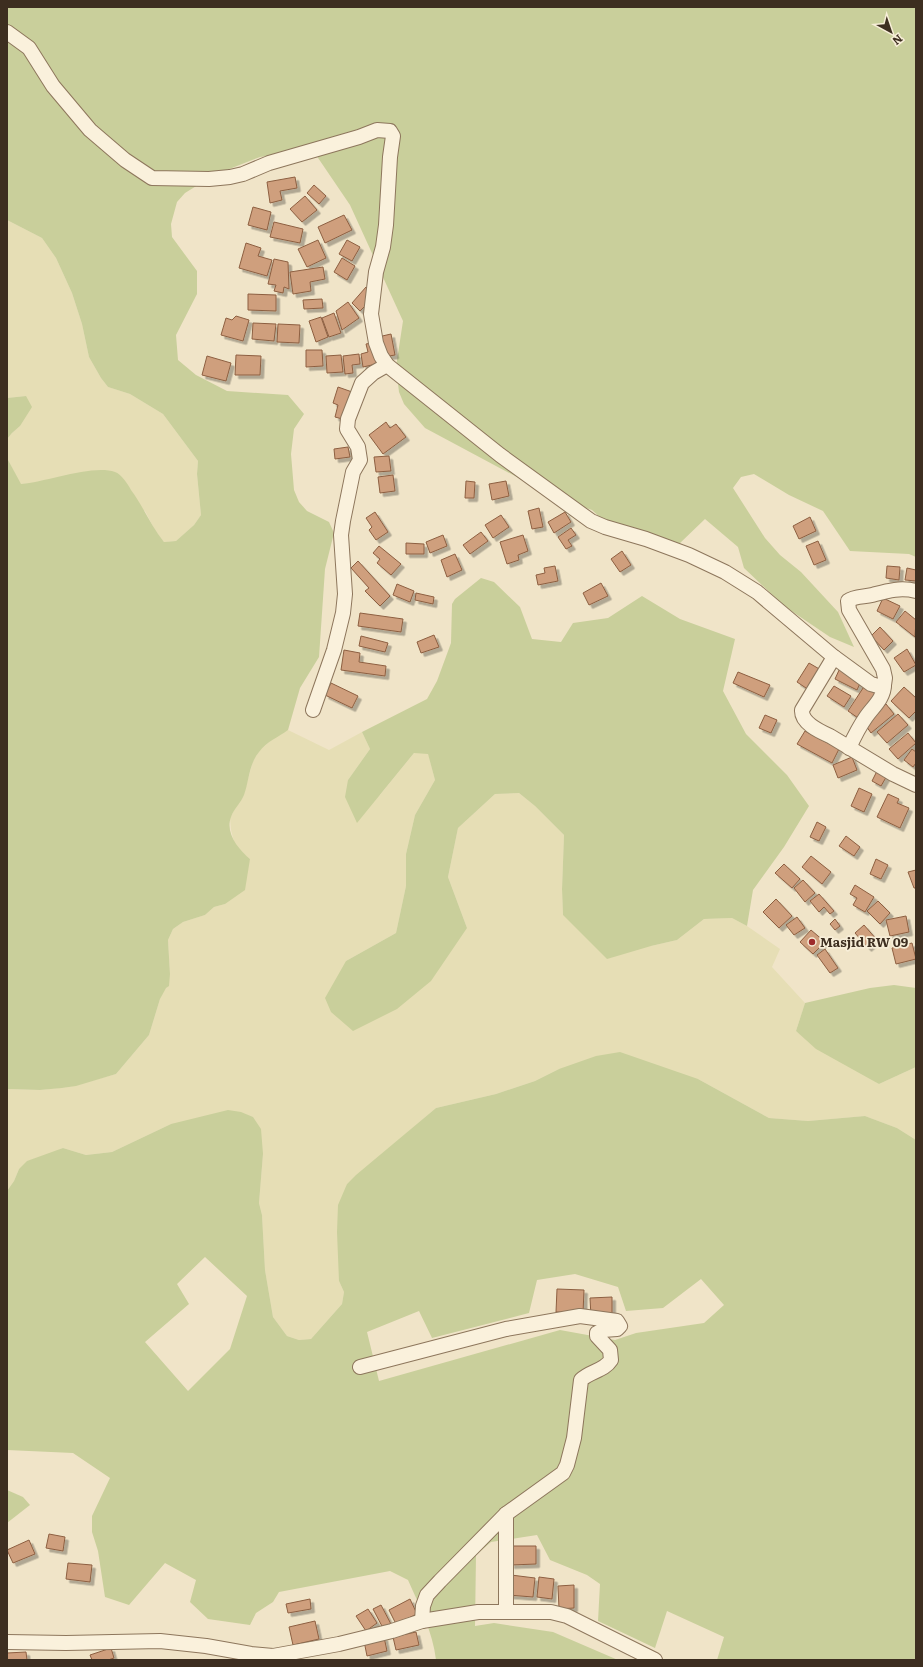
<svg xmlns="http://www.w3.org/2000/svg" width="923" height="1667" font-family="Literata,serif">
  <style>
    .farmland { fill: #e6deb5 }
    .green { fill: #c9cf9b; fill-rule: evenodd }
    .building { fill: #cf9f7d; stroke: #8d5f41; filter: url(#shadow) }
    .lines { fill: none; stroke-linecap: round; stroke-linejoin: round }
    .minor-casing { stroke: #8d765c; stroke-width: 16 }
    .minor { stroke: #faf1dc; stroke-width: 14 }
    .poi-dot { fill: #9e2a2b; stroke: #f7eed8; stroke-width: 1.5 }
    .labels { text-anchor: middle; stroke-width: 3.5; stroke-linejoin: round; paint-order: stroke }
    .poi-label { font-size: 13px; font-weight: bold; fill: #3d2e20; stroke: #f7eed8; text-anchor: start }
  </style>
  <defs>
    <filter id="shadow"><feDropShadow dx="3.5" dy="3.5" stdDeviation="0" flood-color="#0004"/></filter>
  </defs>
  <rect width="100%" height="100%" fill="#f0e4c8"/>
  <!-- farmland -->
  <g class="farmland">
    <polygon points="7,220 42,238 56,258 72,293 82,324 89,357 101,378 108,387 130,394 163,414 198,461 197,474 201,515 194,525 176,541 164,542 156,532 145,511 33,483 20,484 7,458 7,439 12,433 20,426 26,396 7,398"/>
    <polygon points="288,730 329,750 362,732 370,749 348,780 380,795 414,753 428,753 435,780 415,815 406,854 406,886 396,933 346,961 467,928 448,877 458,828 495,794 519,793 535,806 564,835 562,889 563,915 651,946 677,940 704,919 732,918 747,926 780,949 772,967 805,1003 796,1031 879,1084 916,1067 916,1140 897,1128 865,1116 808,1121 769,1118 698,1079 559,1069 535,1081 496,1094 436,1108 347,1184 339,1281 344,1292 342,1304 311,1339 299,1340 287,1336 273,1317 265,1270 262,1215 259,1203 263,1154 171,1124 112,1152 86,1155 63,1148 19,1169 14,1181 7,1191 7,1089 40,1090 69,1087 116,1074 149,1035 160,999 170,974 168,940 173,929 183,922 205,915 214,907 225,904 250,859 240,851 234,842 231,830 230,818 236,806 243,797 253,761 259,751 277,735"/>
  </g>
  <!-- green -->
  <g class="green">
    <path d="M7 7H916V557L909 554 850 551 823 511 789 495 754 474 741 477 733 488 765 538 780 555 801 572 838 612 854 647 830 637 784 606 744 568 738 547 705 519 679 544 635 528 603 520 592 510 556 498 425 428 404 404 399 392 396 367 403 321 350 205 312 149 260 157 214 175 185 193 177 202 171 224 172 237 197 271V294L176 335 178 360 196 375 227 391 288 395 304 414 294 429 291 454 294 490 299 502 307 511 329 522 334 533 325 569 319 657 300 688 288 730C279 737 267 741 259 752 249 764 249 781 244 795 241 803 234 808 231 817 225 833 238 849 250 859L245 890 225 904 214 907 205 915 183 922 173 929 168 940 170 974 169 986 166 988 160 999 149 1035 116 1074 76 1086 62 1088 40 1090 7 1089V458L21 484C46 482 93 464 115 472 121 474 128 484 131 490 143 506 151 526 164 542L176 541 194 525 201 515 197 474 198 461 163 414 130 394 108 387 101 378 89 357 82 324 72 293 56 258 42 238 7 220Z"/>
    <polygon points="26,396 32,407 20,426 12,433 7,439 7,398"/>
    <polygon points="481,578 494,582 520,607 532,639 561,642 573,623 608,618 642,596 680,619 735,639 723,691 746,734 787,775 809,806 784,847 753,890 747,926 732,918 704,919 677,940 651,946 607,959 563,915 562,889 564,835 535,806 519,793 495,794 458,828 448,877 467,928 431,981 397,1009 353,1031 331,1012 325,998 346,961 396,933 406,886 406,854 415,815 435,780 428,754 414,753 357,823 345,797 348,780 370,749 362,732 427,699 437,681 451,643 452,604 455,599"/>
    <polygon points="894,985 916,988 916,1067 879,1084 816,1049 796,1031 805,1003 870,988"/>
    <path d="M620 1052 698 1079 769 1118 808 1121 865 1116 897 1128 916 1140V1660H717L724 1637 667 1611 655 1648 598 1621 600 1584 587 1575 550 1560 537 1535 491 1542 476 1555 475 1626 494 1623 553 1632 618 1660H436C433 1632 419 1605 408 1580L390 1571 279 1592 273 1602 256 1613 250 1625 208 1619 190 1602 196 1580 165 1563 129 1605 105 1597 98 1551 92 1532V1516L110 1478 73 1453 7 1450V1191L14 1181 19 1169 27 1161 63 1148 86 1155 112 1152 171 1124 228 1110 241 1112 253 1117 261 1129 263 1154 259 1203 262 1215 265 1270 273 1317 287 1336 299 1340 311 1339 342 1304 344 1292 339 1281 337 1232 338 1205 347 1184 356 1175 436 1108 496 1094 535 1081 559 1069 596 1056ZM205 1257 247 1296 230 1349 188 1391 145 1342 189 1304 177 1284ZM575 1274 618 1287 626 1311 663 1308 701 1279 724 1305 704 1323 636 1333 615 1340 560 1330 379 1381 367 1332 419 1311 432 1338 529 1313 537 1280Z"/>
    <polygon points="7,1490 23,1497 30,1505 7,1523"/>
  </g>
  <!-- building -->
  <g class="building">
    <polygon points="295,177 297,188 280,191 282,200 270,203 267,182"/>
    <polygon points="314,185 326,196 319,204 307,193"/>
    <polygon points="305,196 317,210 302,222 290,209"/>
    <polygon points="253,207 271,212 267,230 248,225"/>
    <polygon points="344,215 352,230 325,243 318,227"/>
    <polygon points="274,222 303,229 300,243 270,237"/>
    <polygon points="318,240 326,258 307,267 298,249"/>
    <polygon points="347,240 360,247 352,261 339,254"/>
    <polygon points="246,243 261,248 258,256 272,260 267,276 239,268"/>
    <polygon points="342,258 355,266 347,280 334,272"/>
    <polygon points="274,259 288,262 289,289 284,287 283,293 274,291 276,285 268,284"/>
    <polygon points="323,267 325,279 310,282 311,291 293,294 290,272"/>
    <polygon points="366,287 372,293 369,302 360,311 352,303"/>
    <polygon points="248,294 276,295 276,311 248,310"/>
    <polygon points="322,299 323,308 304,309 303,300"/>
    <polygon points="348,302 359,318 342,330 336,311"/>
    <polygon points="334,313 341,333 329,337 322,318"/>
    <polygon points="236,316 249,320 243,341 221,335 226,318 232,320"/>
    <polygon points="321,317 328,337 316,342 309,321"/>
    <polygon points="253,323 276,324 274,341 252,339"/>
    <polygon points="278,324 300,325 299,343 277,342"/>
    <polygon points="391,334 395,355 383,357 378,337"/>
    <polygon points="377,342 383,369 373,371 372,365 363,367 361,354 368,352 366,344"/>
    <polygon points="306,350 322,350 323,366 306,367"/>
    <polygon points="359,354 360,364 352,365 353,373 345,374 343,356"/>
    <polygon points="236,355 261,356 260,375 235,375"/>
    <polygon points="341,355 343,372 327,373 326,356"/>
    <polygon points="207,356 231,363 226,381 202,375"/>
    <polygon points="338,387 355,393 346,420 335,417 338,405 333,403"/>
    <polygon points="386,422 390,428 396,424 406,437 383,454 369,435"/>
    <polygon points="348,447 350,457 335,459 334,449"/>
    <polygon points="389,456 391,471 376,472 374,457"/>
    <polygon points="393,475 395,491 380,493 378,477"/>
    <polygon points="466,481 475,482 474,498 465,498"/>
    <polygon points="506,481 509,496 492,500 489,484"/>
    <polygon points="539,508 543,527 532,529 528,511"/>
    <polygon points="375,512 388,532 376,540 369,530 372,527 366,518"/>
    <polygon points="565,512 571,522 554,533 548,522"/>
    <polygon points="501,515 509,527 493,538 485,525"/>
    <polygon points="810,517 816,531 799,539 793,526"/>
    <polygon points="571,528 576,535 568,540 572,546 566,549 558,537"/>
    <polygon points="481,532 488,541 470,554 463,545"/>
    <polygon points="443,535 447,546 430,553 426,542"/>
    <polygon points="523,535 528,551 518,555 519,560 507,564 500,542"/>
    <polygon points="818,541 826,560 814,565 806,546"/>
    <polygon points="406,543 424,544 424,554 406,554"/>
    <polygon points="379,546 401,564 391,575 377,563 380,559 373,553"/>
    <polygon points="622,551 631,565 620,572 611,559"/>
    <polygon points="455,554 462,570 447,577 441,560"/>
    <polygon points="358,561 390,596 380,606 365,591 369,588 351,568"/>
    <polygon points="555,566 558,581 538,585 536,575 545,573 544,568"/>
    <polygon points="887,566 900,567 899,580 886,578"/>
    <polygon points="907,568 916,570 916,581 905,580"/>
    <polygon points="601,583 608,596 589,605 583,593"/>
    <polygon points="397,584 414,591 410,602 393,595"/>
    <polygon points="416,593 434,597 433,604 415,600"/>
    <polygon points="883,598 900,606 893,619 877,611"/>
    <polygon points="905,611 916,620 915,637 896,622"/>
    <polygon points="360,613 403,619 401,632 358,626"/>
    <polygon points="880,627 893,641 884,650 871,636"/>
    <polygon points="434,635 439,647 421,653 417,642"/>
    <polygon points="361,636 388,643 385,652 359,646"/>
    <polygon points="907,649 916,665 904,672 894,658"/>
    <polygon points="344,650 360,653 359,662 386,666 385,676 341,670"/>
    <polygon points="809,663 821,670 809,690 797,682"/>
    <polygon points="840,668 862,679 857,690 835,679"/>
    <polygon points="738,672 770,685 764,697 733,683"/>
    <polygon points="867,682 880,691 861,720 848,711"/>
    <polygon points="331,683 358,696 352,708 325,695"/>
    <polygon points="834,686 851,696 844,707 827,696"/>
    <polygon points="904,687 916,698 916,711 909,718 891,701"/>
    <polygon points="886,704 894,714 871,733 864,723"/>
    <polygon points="898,714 908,725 887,743 877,732"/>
    <polygon points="765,715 777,720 771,733 759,728"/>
    <polygon points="805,731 839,749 832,763 797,744"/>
    <polygon points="908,733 916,743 898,759 889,749"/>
    <polygon points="912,749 916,752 916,763 913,767 904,760"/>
    <polygon points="852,757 857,770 838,778 833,765"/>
    <polygon points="878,769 888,774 881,786 872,781"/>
    <polygon points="859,788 872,794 864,812 851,806"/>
    <polygon points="888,794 899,799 897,803 909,808 900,828 877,817"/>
    <polygon points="817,822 826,827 819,841 810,837"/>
    <polygon points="846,836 860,847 854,856 839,846"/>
    <polygon points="811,856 831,872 822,884 802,867"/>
    <polygon points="876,859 888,865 881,879 870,874"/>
    <polygon points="784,864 800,879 792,888 775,873"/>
    <polygon points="916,870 916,888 914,888 908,872"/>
    <polygon points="803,880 815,893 805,902 794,888"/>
    <polygon points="855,885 874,897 865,912 853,905 857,898 850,894"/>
    <polygon points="819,894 834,911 830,914 824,907 819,912 810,901"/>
    <polygon points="776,899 792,916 779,928 763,912"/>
    <polygon points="878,901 890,913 880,924 867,911"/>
    <polygon points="906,916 909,932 890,936 886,920"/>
    <polygon points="797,917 805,928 794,935 786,925"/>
    <polygon points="835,919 840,926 835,930 830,924"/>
    <polygon points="864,925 877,940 868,948 855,933"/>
    <polygon points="811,930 825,942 813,954 800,942"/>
    <polygon points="912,943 916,959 896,964 892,948"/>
    <polygon points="825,949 838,968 830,973 817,955"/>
    <polygon points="557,1289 584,1290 583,1313 556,1312"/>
    <polygon points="612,1297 612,1316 591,1317 590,1298"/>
    <polygon points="49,1534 65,1537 63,1551 46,1548"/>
    <polygon points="29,1540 35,1554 13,1563 7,1550"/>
    <polygon points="511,1546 536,1546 536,1564 511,1565"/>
    <polygon points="68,1563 92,1565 90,1582 66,1579"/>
    <polygon points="511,1575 535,1578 533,1597 508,1595"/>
    <polygon points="539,1577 554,1579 552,1599 537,1597"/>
    <polygon points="574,1585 574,1608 559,1609 558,1586"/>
    <polygon points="310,1599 311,1609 288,1613 286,1604"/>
    <polygon points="410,1599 417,1614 396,1624 389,1610"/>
    <polygon points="381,1605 392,1626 384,1630 373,1609"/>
    <polygon points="368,1609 377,1623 366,1631 356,1616"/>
    <polygon points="315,1621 319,1639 293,1645 289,1627"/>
    <polygon points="416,1632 419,1645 396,1650 393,1637"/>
    <polygon points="384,1637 387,1651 367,1656 364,1641"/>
    <polygon points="111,1648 114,1658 108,1660 92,1660 90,1655"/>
    <polygon points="26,1652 27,1660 7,1660 7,1653"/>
  </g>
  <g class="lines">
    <!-- minor casing -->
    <g class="minor-casing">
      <g id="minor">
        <path d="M7 32 29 48 53 86 90 130 125 160 152 178 209 179 230 177 243 174 269 163 359 137 377 130 390 131 393 136 390 157 386 225 383 247 376 272 371 314 376 343 381 356 387 365 500 455 591 521 605 527 646 539 689 555 725 572 757 592 834 657 871 684 878 686 884 685 885 678 883 669 849 610 848 601C854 596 864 597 872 595 887 591 900 587 916 591"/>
        <path d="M834 657 802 710C801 723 819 731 830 736L893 774 916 785"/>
        <polyline points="313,710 334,650 343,613 345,594 341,535 343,521 353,472 360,460 358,447 347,429 348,419 362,383 373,373 387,365"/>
        <path d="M849 748C854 737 859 727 866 717 873 707 884 698 884 685"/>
        <path d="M360 1367 506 1329 580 1316 617 1321 620 1326 617 1329 603 1330 597 1333V1336L610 1350 611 1360C604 1371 590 1371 581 1380L574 1438 567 1465 563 1473 506 1514 440 1581 427 1595 423 1606 422 1621"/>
        <polyline points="506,1612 506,1514"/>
        <polyline points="7,1642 66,1643 160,1641 206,1646 251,1654 273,1656 339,1644 392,1631 422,1621 478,1612 551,1612 567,1616 655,1660"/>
      </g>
    </g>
    <!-- minor -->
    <use href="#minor" class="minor"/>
  </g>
  <!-- markers -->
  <circle class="poi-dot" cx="812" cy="942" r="4"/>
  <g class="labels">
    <!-- poi labels -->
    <g class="poi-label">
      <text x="820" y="947">Masjid RW 09</text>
    </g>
  </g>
  <!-- border -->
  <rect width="923" height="1667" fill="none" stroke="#3d2e20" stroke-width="16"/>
  <!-- north arrow -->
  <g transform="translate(891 32) rotate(140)" stroke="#f7eed8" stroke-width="3" paint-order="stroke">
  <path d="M0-3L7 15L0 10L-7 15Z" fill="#3d2e20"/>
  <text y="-6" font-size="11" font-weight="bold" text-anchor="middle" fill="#3d2e20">N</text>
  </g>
</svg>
